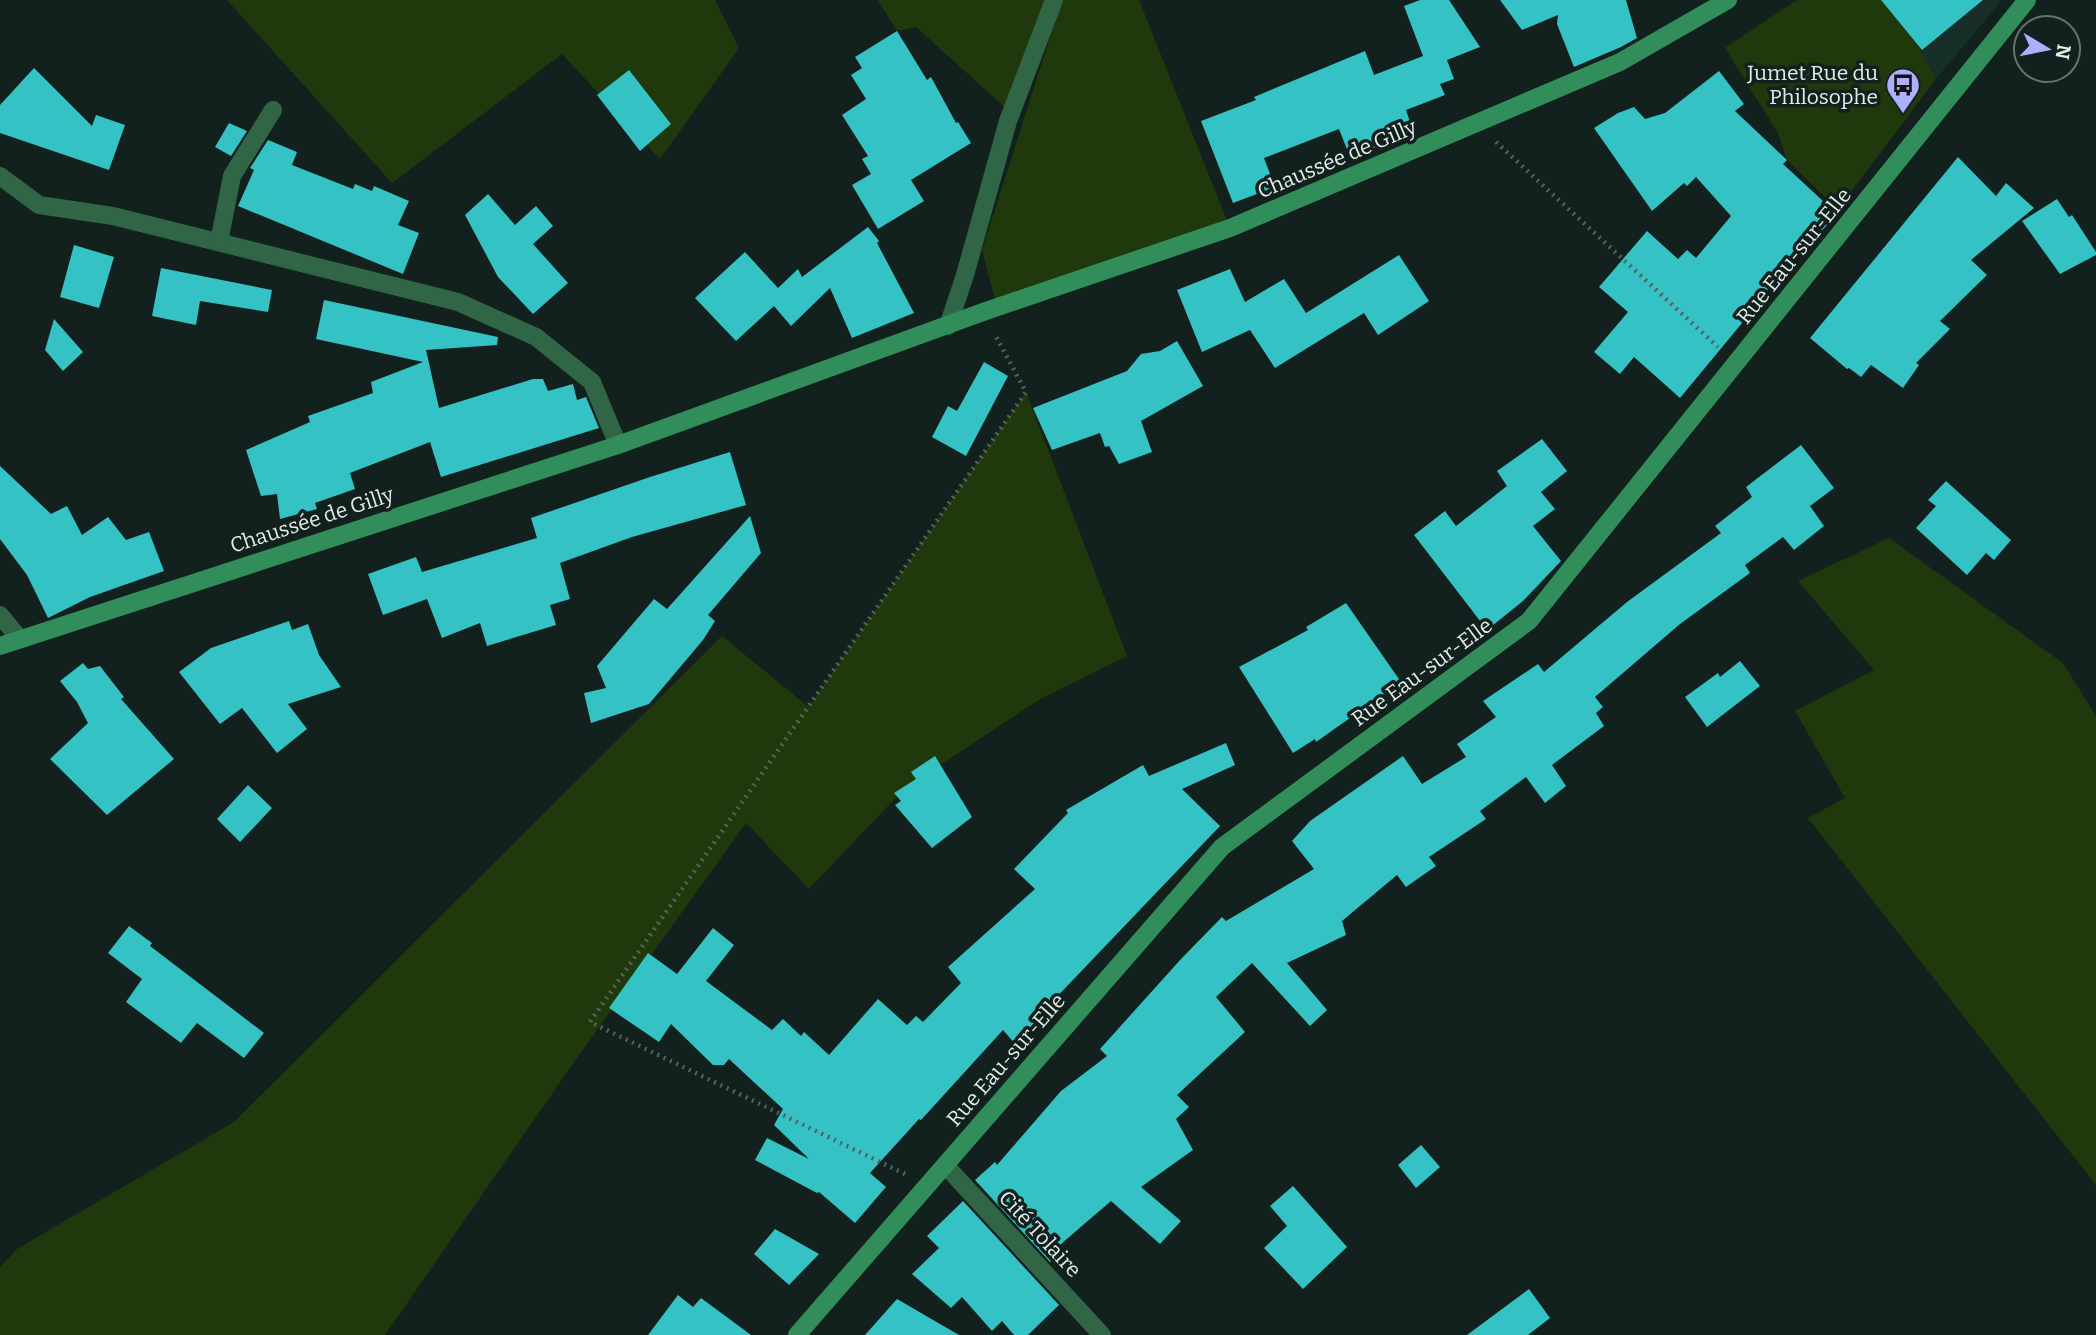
<svg xmlns="http://www.w3.org/2000/svg" width="2096" height="1335" font-family="Bitter,serif">
  <style>
    .built { fill: #172e29 }
    .green { fill: #20390c }
    .building { fill: #34c2c5 }
    .lines { fill: none; stroke-linecap: round; stroke-linejoin: round }
    .path { stroke: #55625f; stroke-width: 4.5; stroke-dasharray: 2 5; stroke-linecap: butt }
    .street { stroke: #306645; stroke-width: 18 }
    .secondary { stroke: #318e5a; stroke-width: 18 }
    .labels { text-anchor: middle; stroke-width: 7; stroke-linejoin: round; paint-order: stroke }
    .poi-label { font-size: 21px; fill: #e3ece9; stroke: #12211d; text-anchor: end }
    .street-label { font-size: 21px; fill: #e3ece9; stroke: #12211d }
  </style>
  <rect width="100%" height="100%" fill="#12211d"/>
  <!-- built -->
  <polygon class="built" points="1881,0 2002,0 1936,79 1916,42"/>
  <!-- green -->
  <g class="green">
    <polygon points="227,0 715,0 739,48 660,159 562,54 392,183"/>
    <polygon points="878,0 1054,0 1011,113 916,27 897,31"/>
    <polygon points="1062,0 1139,0 1230,228 997,307 982,250"/>
    <polygon points="1797,0 1881,0 1916,42 1936,79 1853,189 1839,211 1787,160 1778,133 1725,48"/>
    <polygon points="1026,392 1127,656 1042,698 905,788 809,889 746,823 567,1072 385,1335 0,1335 0,1267 17,1249 234,1122 722,636 811,709 809,706"/>
    <polygon points="1889,538 2063,663 2096,716 2096,1185 1808,818 1845,798 1795,711 1874,670 1798,581"/>
  </g>
  <!-- building -->
  <g class="building">
    <polygon points="1420,0 1449,0 1480,47 1447,60 1454,79 1440,84 1445,95 1406,110 1413,131 1399,139 1350,157 1339,129 1264,158 1275,187 1233,203 1201,121 1256,100 1254,97 1365,51 1374,75 1423,56 1404,6"/>
    <polygon points="1500,0 1626,0 1637,38 1621,47 1574,67 1557,24 1558,15 1522,30"/>
    <polygon points="1881,0 1983,0 1922,50"/>
    <polygon points="897,31 927,80 931,77 956,123 958,122 971,143 911,180 924,201 878,229 852,185 871,174 862,159 868,156 842,115 866,99 851,75 862,68 855,57"/>
    <polygon points="34,68 92,126 96,115 125,125 109,170 0,133 0,105"/>
    <polygon points="629,70 671,124 640,151 597,95"/>
    <polygon points="1719,71 1744,104 1735,111 1787,160 1783,164 1837,214 1807,247 1802,243 1752,311 1680,398 1634,357 1620,374 1594,352 1628,312 1599,287 1647,231 1678,259 1687,250 1696,258 1731,216 1696,177 1687,186 1684,183 1652,211 1594,128 1618,113 1634,107 1645,119 1665,113"/>
    <polygon points="229,123 247,131 231,156 215,147"/>
    <polygon points="268,140 297,152 292,165 353,189 355,184 372,191 374,186 409,201 398,225 419,233 403,274 238,206 254,170 250,168"/>
    <polygon points="1958,157 1996,196 2006,183 2034,208 1971,260 1987,275 1940,321 1950,329 1916,363 1919,365 1903,388 1871,365 1861,377 1849,368 1847,369 1810,338"/>
    <polygon points="488,194 515,225 536,206 553,226 533,244 568,283 533,314 498,277 465,215"/>
    <polygon points="2057,199 2069,217 2072,215 2096,252 2096,255 2060,274 2022,221"/>
    <polygon points="868,227 879,241 877,243 914,313 852,338 830,288 791,326 774,306 736,341 695,298 745,252 778,288 798,269 802,277"/>
    <polygon points="74,245 114,257 99,308 60,297"/>
    <polygon points="1399,255 1429,301 1378,335 1364,313 1275,368 1250,330 1202,352 1177,290 1230,269 1245,302 1284,279 1306,313"/>
    <polygon points="161,268 272,290 268,312 200,301 196,325 152,316"/>
    <polygon points="324,300 498,337 497,345 426,350 439,408 533,379 543,379 548,391 573,384 577,400 586,397 599,428 441,477 430,442 350,473 355,489 315,503 317,509 280,519 277,494 261,496 246,450 310,422 308,416 373,393 371,382 423,362 316,339"/>
    <polygon points="54,319 83,352 63,371 45,350"/>
    <polygon points="1177,341 1203,386 1141,421 1152,452 1119,464 1109,446 1105,447 1100,433 1052,450 1033,408 1127,371 1141,354 1160,351"/>
    <polygon points="984,362 1008,376 966,456 932,437 948,406 957,411"/>
    <polygon points="1542,439 1567,471 1541,492 1555,509 1533,526 1561,561 1523,601 1487,630 1414,535 1445,511 1456,526 1507,486 1497,471"/>
    <polygon points="1801,445 1834,488 1810,506 1824,526 1794,550 1783,537 1745,565 1750,573 1680,624 1595,697 1603,707 1596,713 1604,726 1552,765 1566,786 1545,803 1526,777 1480,811 1486,819 1429,857 1436,866 1406,887 1397,875 1342,921 1346,935 1287,963 1327,1010 1310,1026 1252,963 1216,997 1245,1032 1177,1095 1189,1107 1176,1119 1193,1150 1141,1187 1181,1221 1160,1244 1111,1201 1054,1250 1059,1255 1050,1262 975,1180 995,1162 997,1165 1061,1091 1107,1056 1100,1049 1181,959 1222,917 1226,921 1314,869 1292,841 1310,821 1403,756 1422,784 1466,757 1457,744 1496,717 1483,701 1538,664 1544,672 1627,602 1721,533 1715,526 1752,497 1746,487"/>
    <polygon points="730,452 746,505 632,537 560,563 570,599 550,605 556,625 487,646 480,623 442,638 427,599 383,615 368,574 416,557 422,572 537,538 531,518 650,477"/>
    <polygon points="0,466 51,514 67,506 82,535 108,517 126,540 149,532 164,571 90,597 48,618 27,575 0,539"/>
    <polygon points="1946,481 2011,540 1994,560 1986,553 1967,575 1916,528 1936,506 1928,500"/>
    <polygon points="750,516 761,553 708,615 715,621 703,640 649,704 591,723 584,693 606,688 597,666 654,599 667,609"/>
    <polygon points="1346,603 1401,682 1316,742 1315,739 1293,753 1239,667 1308,630 1306,627"/>
    <polygon points="289,621 292,630 308,624 319,655 341,687 288,704 307,729 277,753 242,708 220,724 179,672 211,648"/>
    <polygon points="1740,661 1760,686 1707,727 1685,697 1718,673 1720,677"/>
    <polygon points="83,663 88,669 100,666 124,697 121,699 174,759 107,815 50,759 88,723 77,702 60,681"/>
    <polygon points="1226,743 1235,765 1182,789 1220,826 1049,1005 1055,1011 1016,1045 1003,1030 921,1120 919,1119 870,1173 886,1187 855,1223 819,1192 817,1193 755,1160 767,1138 809,1159 774,1125 783,1109 729,1059 724,1065 713,1065 671,1024 659,1042 609,1008 648,953 677,974 713,928 734,945 706,981 772,1030 783,1019 801,1036 804,1032 829,1055 878,999 907,1025 916,1016 923,1022 961,983 948,967 1035,889 1014,869 1068,813 1066,810 1143,765 1149,776"/>
    <polygon points="935,756 972,817 932,848 895,805 901,801 894,793 916,779 911,772"/>
    <polygon points="248,785 272,808 240,842 217,819"/>
    <polygon points="129,926 152,943 150,946 264,1033 244,1058 197,1023 181,1043 126,1002 142,979 108,953"/>
    <polygon points="1421,1145 1440,1167 1416,1188 1398,1165"/>
    <polygon points="1293,1186 1347,1247 1303,1289 1264,1248 1287,1226 1270,1206"/>
    <polygon points="963,1201 1059,1305 1028,1335 1014,1335 1002,1321 992,1331 962,1297 951,1308 912,1274 939,1248 927,1236"/>
    <polygon points="775,1229 819,1254 789,1285 754,1254"/>
    <polygon points="1529,1289 1550,1318 1528,1335 1467,1335"/>
    <polygon points="678,1295 693,1307 701,1298 751,1335 648,1335"/>
    <polygon points="897,1299 959,1335 865,1335"/>
  </g>
  <g class="lines">
    <!-- path -->
    <g class="path">
      <polyline points="1496,142 1718,347"/>
      <polyline points="905,1174 590,1022 1026,392 994,333"/>
    </g>
    <!-- street -->
    <g class="street">
      <polyline points="0,176 39,205 113,216 458,302 536,337 592,382 618,445"/>
      <polyline points="219,242 232,176 273,110"/>
      <polyline points="948,326 965,275 1008,121 1054,0"/>
      <polyline points="0,615 19,638"/>
      <polyline points="945,1165 1102,1335"/>
    </g>
    <!-- secondary -->
    <g class="secondary">
      <polyline points="0,646 618,445 983,312 1230,228 1620,62 1728,0"/>
      <polyline points="797,1335 1222,847 1529,621 2027,0"/>
    </g>
  </g>
  <!-- icons -->
  <defs>
    <g id="bus-pin" transform="scale(1.75)"><path d="M0 17L-7.5 6A9.5 9.5 0 1 1 7.5 6Z" fill="#acaffb" stroke="#12211d"/><path d="M-5-6H5V4H4V6H2V4H-2V6H-4V4H-5ZM-3.5-4V0h7V-4ZM-3.5 1.2v1.5H-2V1.2ZM2 1.2v1.5H3.5V1.2Z" fill="#111"/></g>
  </defs>
  <g fill-rule="evenodd">
    <use href="#bus-pin" x="1903" y="85"/>
  </g>
  <g class="labels">
    <!-- poi labels -->
    <g class="poi-label">
      <text x="1878" y="80">Jumet Rue du<tspan x="1878" dy="24">Philosophe</tspan></text>
    </g>
    <!-- street labels -->
    <g class="street-label">
      <text transform="translate(1337 159) rotate(-23)" y="7">Chaussée de Gilly</text>
      <text transform="translate(1794 256) rotate(-51)" y="7">Rue Eau-sur-Elle</text>
      <text transform="translate(312 520) rotate(-18)" y="7">Chaussée de Gilly</text>
      <text transform="translate(1422 672) rotate(-36)" y="7">Rue Eau-sur-Elle</text>
      <text transform="translate(1006 1060) rotate(-49)" y="7">Rue Eau-sur-Elle</text>
      <text transform="translate(1040 1234) rotate(47)" y="7">Cité Tolaire</text>
    </g>
  </g>
  <!-- north arrow -->
  <g transform="translate(2047 49) rotate(100)"><circle r="33" fill="#12211d" stroke="#66726f" stroke-width="2"/>
  <path d="M0-5L12 26L0 18L-12 26Z" fill="#acaffb"/>
  <text y="-10" font-size="19" font-weight="bold" text-anchor="middle" fill="#e3ece9">N</text>
  </g>
</svg>
